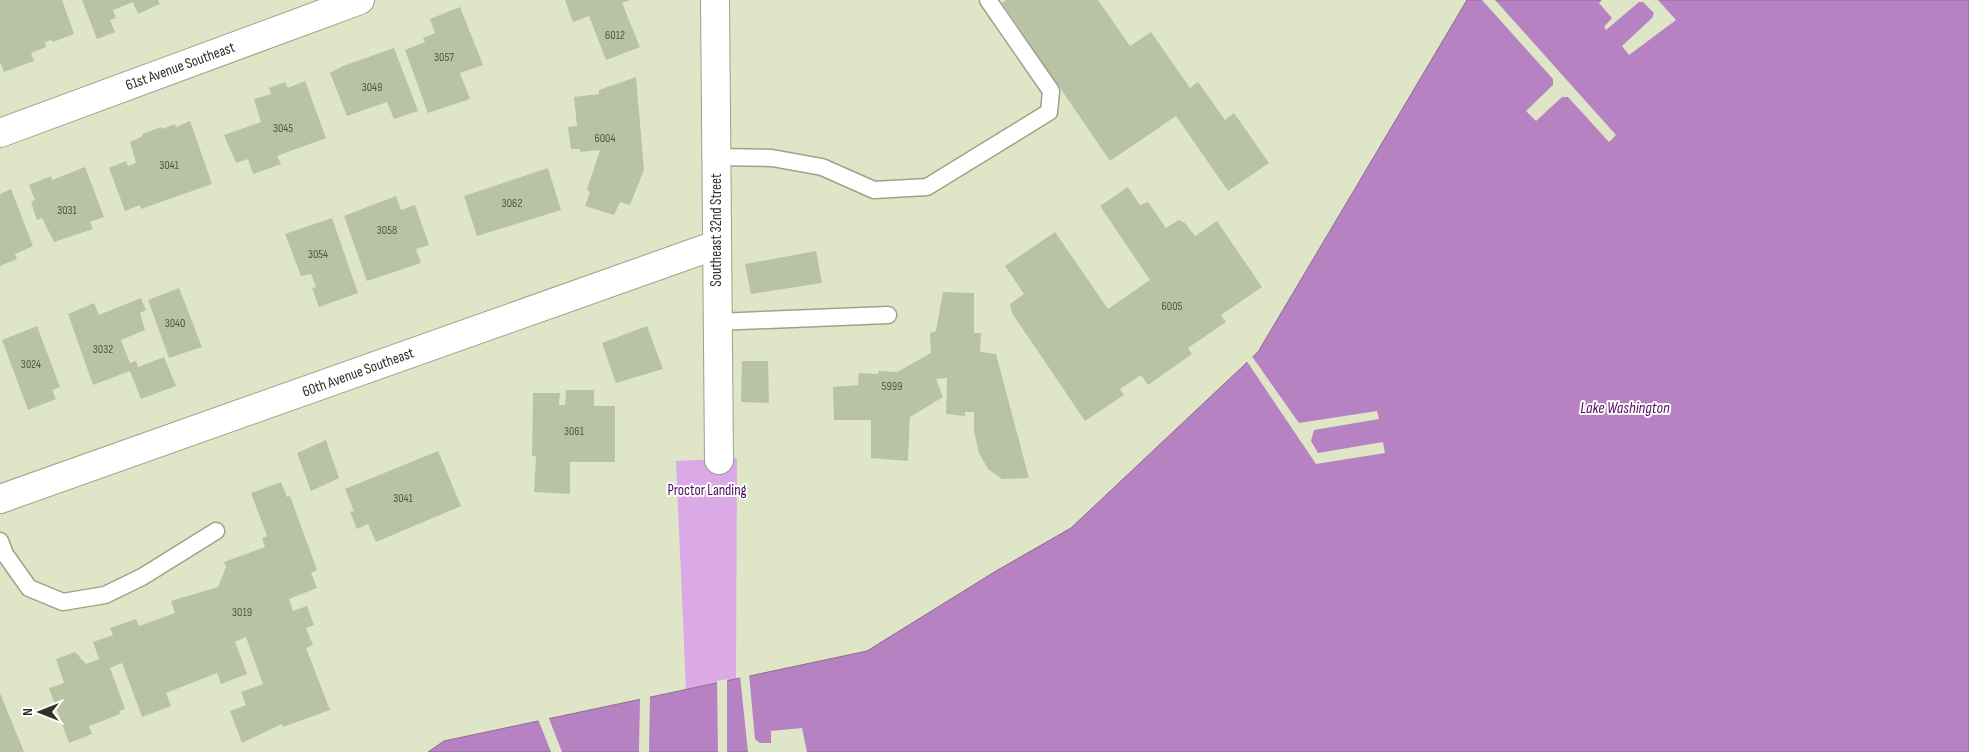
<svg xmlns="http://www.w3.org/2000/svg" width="1969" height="752" font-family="'Sofia Sans Condensed',sans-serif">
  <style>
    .green { fill: #dba9e5 }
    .water { fill: #b682c2; stroke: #8e6a94 }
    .pier { fill: #dfe6c8 }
    .building { fill: #bac2a5 }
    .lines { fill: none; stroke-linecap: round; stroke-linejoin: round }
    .service-casing { stroke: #9ca387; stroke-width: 19 }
    .minor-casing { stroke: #9ca387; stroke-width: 30 }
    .service { stroke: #fff; stroke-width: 16 }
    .minor { stroke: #fff; stroke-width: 28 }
    .labels { text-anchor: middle; stroke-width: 4; stroke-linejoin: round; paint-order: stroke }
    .number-label { font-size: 12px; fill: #525646 }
    .street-label { font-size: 15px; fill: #2f3227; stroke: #fff }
    .park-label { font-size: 15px; fill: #4e0a5c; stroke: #fff }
    .water-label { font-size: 16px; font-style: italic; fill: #520f60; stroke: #fff }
  </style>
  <rect width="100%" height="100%" fill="#dfe6c8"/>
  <!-- green -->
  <polygon class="green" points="737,458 736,680 686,690 676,461"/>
  <!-- water -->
  <polygon class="water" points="1467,0 1969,0 1969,752 428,752 444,741 867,651 996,571 1071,528 1258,352"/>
  <!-- pier -->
  <g class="pier">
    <polygon points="1482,0 1495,0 1616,135 1609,142 1568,97 1562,97 1536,121 1526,111 1553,85 1553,79"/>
    <polygon points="1602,0 1658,0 1676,20 1629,55 1622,46 1652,18 1654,13 1643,2 1639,2 1606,30 1604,27 1612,18 1599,3"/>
    <polygon points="1251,355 1299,423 1377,411 1379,419 1314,430 1311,441 1318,453 1383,442 1385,453 1316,464 1246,360"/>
    <polygon points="749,674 755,739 760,743 771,743 771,731 802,728 807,752 748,752 740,676"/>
    <polygon points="727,679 727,752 718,752 717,681"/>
    <polygon points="650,695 649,752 639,752 640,697"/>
    <polygon points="548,716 562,752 551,752 538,719"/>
  </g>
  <!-- building -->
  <g class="building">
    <polygon points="0,0 62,0 74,34 53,42 52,40 45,42 46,47 31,53 34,61 4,72 0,62"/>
    <polygon points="82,0 158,0 160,4 138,14 133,2 113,10 116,18 110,20 115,32 97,39"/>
    <polygon points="565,0 630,0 622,3 640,47 606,60 589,16 573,22"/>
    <polygon points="1006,0 1098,0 1130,46 1151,32 1190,88 1198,82 1225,120 1234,113 1269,163 1228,191 1176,116 1110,161 1002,3"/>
    <polygon points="460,7 483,65 460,73 470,99 428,113 405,50 425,42 423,38 435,33 430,19"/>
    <polygon points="394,48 418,111 394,119 387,102 347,116 330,73 343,66"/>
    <polygon points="636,77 644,170 630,205 620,202 614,215 585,206 590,192 587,190 600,150 580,152 580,149 571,149 568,127 577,126 574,97 599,94 599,90"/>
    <polygon points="305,81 326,138 277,156 281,164 253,174 248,159 236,163 224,135 261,122 254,99 271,94 269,88 285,82 288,88"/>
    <polygon points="190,121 212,184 141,209 140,205 125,211 109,168 126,161 128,166 136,163 130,142 143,136 142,134 161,127 162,129 175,124 176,127"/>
    <polygon points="85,167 104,217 90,222 93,229 54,242 42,218 37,220 31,202 35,200 29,185 51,176 52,180"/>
    <polygon points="548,168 561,210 477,236 464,196"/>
    <polygon points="1128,187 1140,205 1148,202 1166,228 1179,220 1185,223 1195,236 1217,221 1262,287 1221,315 1226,322 1188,348 1192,354 1148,385 1141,375 1120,389 1124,395 1085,421 1012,313 1010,304 1024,294 1005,266 1055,232 1108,309 1150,280 1100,206"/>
    <polygon points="11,189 33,246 15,254 17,259 0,266 0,194"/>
    <polygon points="396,196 401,210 415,205 429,245 416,249 421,263 367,281 344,216"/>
    <polygon points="332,218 358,293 319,307 312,288 316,287 311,274 301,276 285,234"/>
    <polygon points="816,251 822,283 751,294 745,264"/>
    <polygon points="179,288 202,347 169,358 148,300"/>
    <polygon points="943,292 974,293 974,333 981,333 980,352 996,354 1029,478 1002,479 988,469 979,453 974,431 974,412 965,412 965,416 946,414 947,378 936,379 943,397 910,417 908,461 871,458 871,420 834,420 833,387 858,385 859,373 878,374 879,371 897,372 931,353 930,333 936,331"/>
    <polygon points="141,298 146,310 140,313 145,330 121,340 130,363 136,361 138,367 164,357 176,386 141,399 130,371 93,385 68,314 94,303 99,315"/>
    <polygon points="37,326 60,387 52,390 56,399 28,410 2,340"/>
    <polygon points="647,326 663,369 616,383 602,343"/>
    <polygon points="742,361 768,361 769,403 741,402"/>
    <polygon points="566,390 594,390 594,406 615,406 615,462 570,462 570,494 534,492 536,456 532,456 533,393 560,393 559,405 565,405"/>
    <polygon points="326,440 339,478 311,491 297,453"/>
    <polygon points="438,451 461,506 376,542 368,524 357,529 350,512 354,511 345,489"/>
    <polygon points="281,482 287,497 290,496 317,570 311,573 317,588 289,599 293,611 307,606 314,625 306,628 313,645 306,648 330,710 283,727 282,724 242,743 230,711 246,705 241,692 263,684 246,637 235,642 247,674 221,684 217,673 166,693 171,706 142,717 122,663 110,668 125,709 119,711 120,714 89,726 92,734 69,743 49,688 64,683 56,659 75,652 86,664 99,659 93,642 113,635 110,628 136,619 139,626 175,613 171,601 218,587 226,567 224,562 265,547 262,538 267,536 251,493"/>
    <polygon points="0,693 24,752 0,752"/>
  </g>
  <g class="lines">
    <!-- service casing -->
    <g class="service-casing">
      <g id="service">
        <polyline points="716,157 772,158 822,167 874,190 927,187 1049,112 1051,91 988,0"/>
        <polyline points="716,322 888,315"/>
        <polyline points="0,541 5,554 29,588 63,602 105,595 142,577 216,531"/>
      </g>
    </g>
    <!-- minor casing -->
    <g class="minor-casing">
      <g id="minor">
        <polyline points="715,0 719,460"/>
        <polyline points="0,133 360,0"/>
        <polyline points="0,499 716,245"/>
      </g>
    </g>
    <!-- service -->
    <use href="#service" class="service"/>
    <!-- minor -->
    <use href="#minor" class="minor"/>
  </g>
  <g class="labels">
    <!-- number labels -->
    <g class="number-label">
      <text x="615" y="39">6012</text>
      <text x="444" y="61">3057</text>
      <text x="372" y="91">3049</text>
      <text x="283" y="132">3045</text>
      <text x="605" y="142">6004</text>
      <text x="169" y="169">3041</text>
      <text x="512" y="207">3062</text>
      <text x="67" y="214">3031</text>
      <text x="387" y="234">3058</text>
      <text x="318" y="258">3054</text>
      <text x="1172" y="310">6005</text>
      <text x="175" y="327">3040</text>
      <text x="103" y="353">3032</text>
      <text x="31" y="368">3024</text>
      <text x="892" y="390">5999</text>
      <text x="574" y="435">3061</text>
      <text x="403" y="502">3041</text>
      <text x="242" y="616">3019</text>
    </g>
    <!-- street labels -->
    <g class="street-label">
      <text transform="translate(180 66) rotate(-20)" y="5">61st Avenue Southeast</text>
      <text transform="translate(716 230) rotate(-90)" y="5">Southeast 32nd Street</text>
      <text transform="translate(358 372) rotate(-20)" y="5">60th Avenue Southeast</text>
    </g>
    <!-- park labels -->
    <g class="park-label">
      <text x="707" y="495">Proctor Landing</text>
    </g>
    <!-- water labels -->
    <g class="water-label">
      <text x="1625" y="413">Lake Washington</text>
    </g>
  </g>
  <!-- north arrow -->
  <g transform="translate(40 712) rotate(270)" stroke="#ffffff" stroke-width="4" paint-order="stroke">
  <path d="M0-4L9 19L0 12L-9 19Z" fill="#2f3227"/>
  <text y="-8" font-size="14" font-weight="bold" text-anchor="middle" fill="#2f3227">N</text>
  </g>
</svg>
